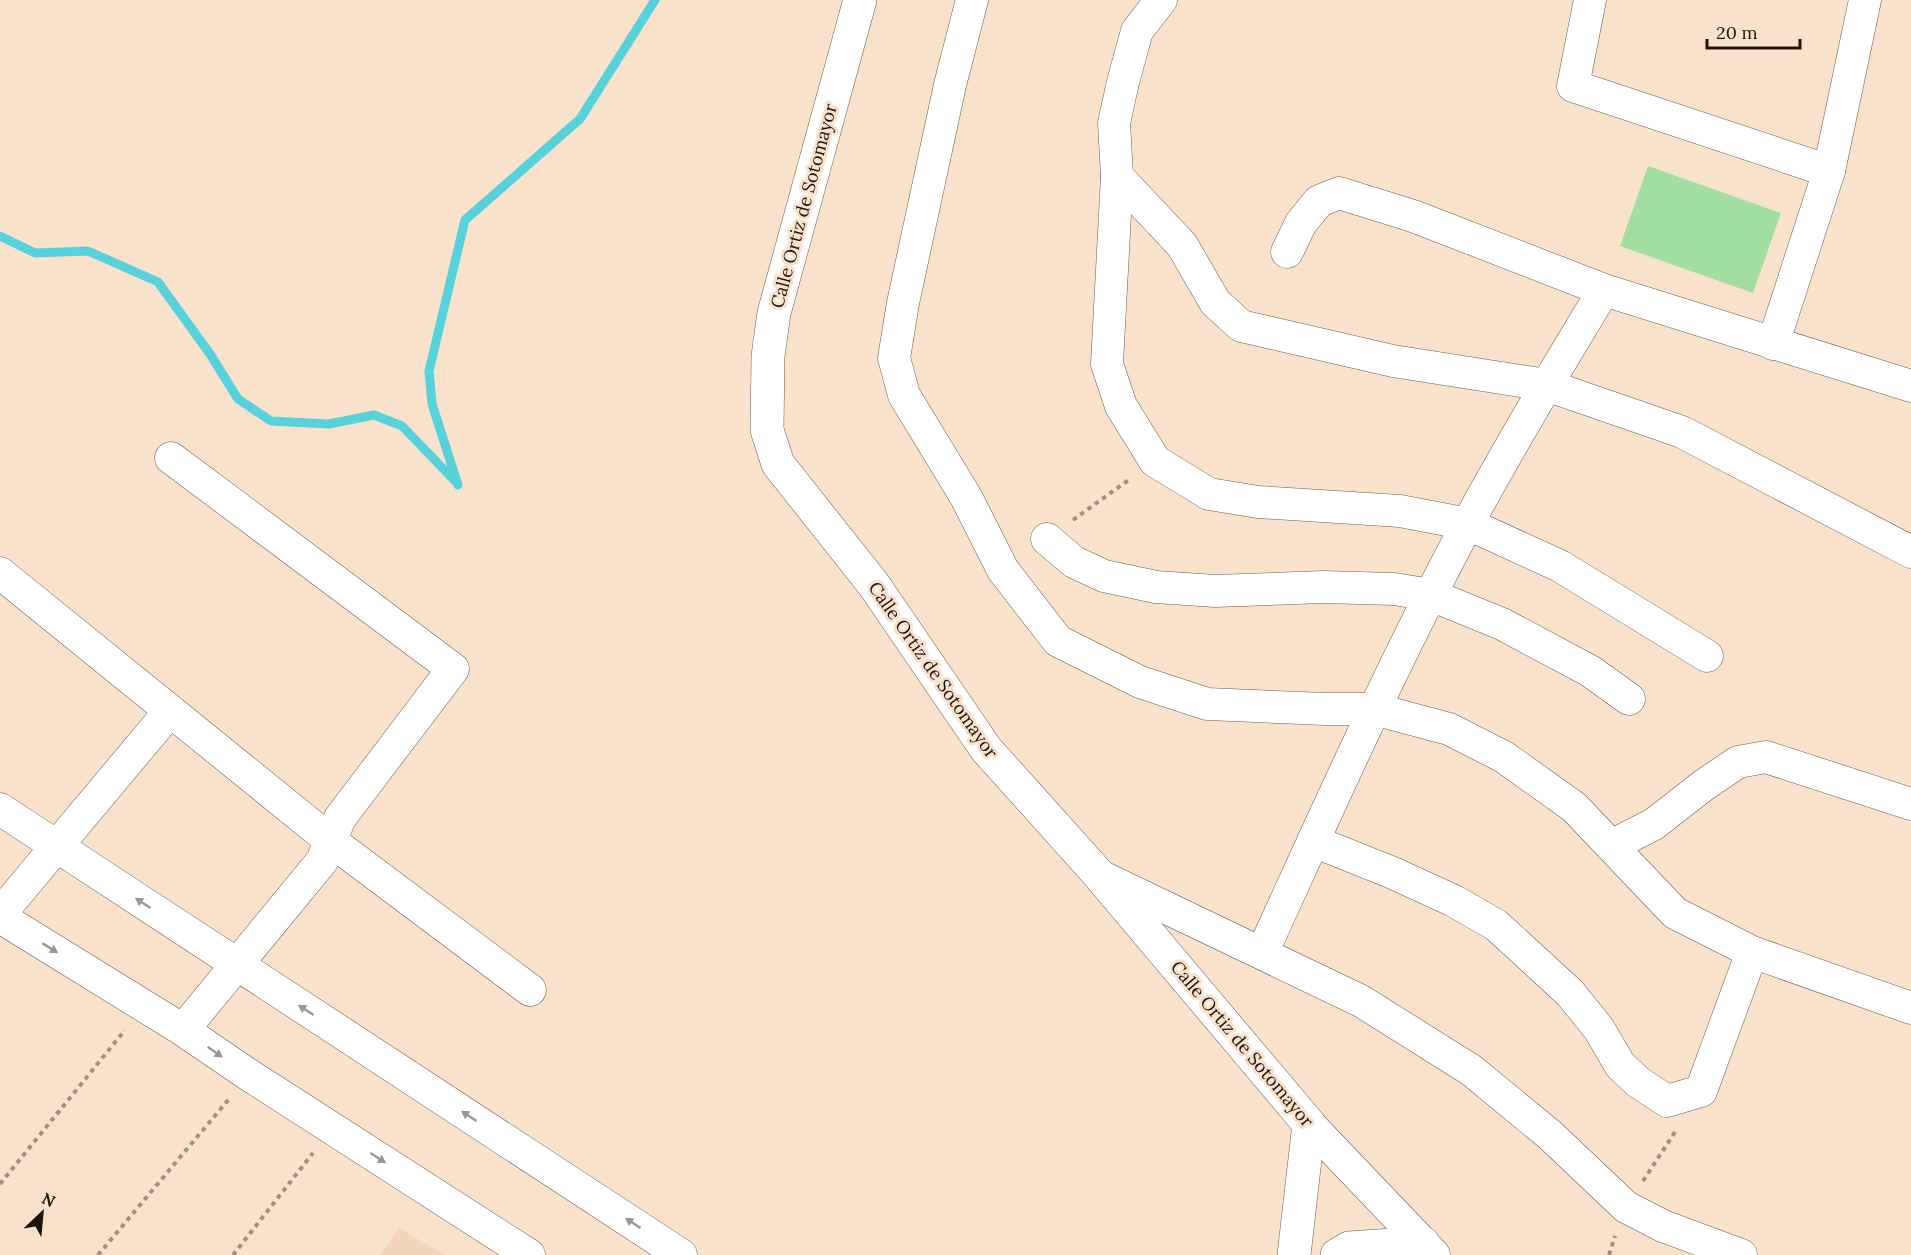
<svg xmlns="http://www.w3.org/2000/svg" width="1911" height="1255" font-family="Lora,serif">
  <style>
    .built { fill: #f2d5ba }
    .green { fill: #a1dea0 }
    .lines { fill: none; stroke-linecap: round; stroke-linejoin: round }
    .stream { stroke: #57d1da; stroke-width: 9 }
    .minor-casing { stroke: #6f5b48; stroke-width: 33 }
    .tertiary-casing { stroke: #6f5b48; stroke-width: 34 }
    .path { stroke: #a19080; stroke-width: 4; stroke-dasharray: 4.5 4.5; stroke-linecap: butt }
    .minor { stroke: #fff; stroke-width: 32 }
    .tertiary { stroke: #fff; stroke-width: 33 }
    .oneway { fill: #9a9693 }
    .labels { text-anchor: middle; stroke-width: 6; stroke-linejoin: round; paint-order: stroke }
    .street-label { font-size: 18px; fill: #1e160e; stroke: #f9e2cc }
  </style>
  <rect width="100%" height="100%" fill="#f9e2cc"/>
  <!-- built -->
  <polygon class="built" points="399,1228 445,1255 380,1255"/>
  <!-- green -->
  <polygon class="green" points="1648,166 1781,213 1753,293 1620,246"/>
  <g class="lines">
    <!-- stream -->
    <g class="stream">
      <polyline points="0,236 35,253 88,251 158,282 210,354 238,399 271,421 329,424 374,415 402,426 456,482"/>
      <polyline points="458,485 432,404 429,371 465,220 580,119 655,0"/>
    </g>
    <!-- minor casing -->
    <g class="minor-casing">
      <g id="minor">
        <polyline points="972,0 950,85 903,303 894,358 904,395 966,497 1003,570 1058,641 1140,682 1207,704 1325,709 1374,709 1449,729 1504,757 1574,807 1675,913 1752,952 1911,1008"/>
        <polyline points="1161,0 1137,31 1123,82 1114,123 1117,176 1182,245 1215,302 1241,326 1393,361 1546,385 1682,432 1911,552"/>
        <polyline points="1590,0 1573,86 1829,171"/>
        <polyline points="1117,176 1107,364 1121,406 1155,461 1209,494 1258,502 1400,511 1468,524 1560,566 1707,656"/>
        <polyline points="1287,252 1301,223 1319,201 1339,193 1413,216 1604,290 1911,386"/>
        <polyline points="1773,344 1829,171 1865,0"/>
        <polyline points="171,458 453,669 340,818 322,861 183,1030"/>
        <polyline points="1047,539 1074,562 1104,576 1156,587 1215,591 1323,587 1394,589 1431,595 1502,624 1590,671 1629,699"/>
        <polyline points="0,573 331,841 530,990"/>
        <polyline points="0,809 681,1255"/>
        <polyline points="1313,841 1393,873 1454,901 1496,925 1570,993 1599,1029 1620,1065 1638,1082 1667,1101 1701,1091 1752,952"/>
        <polyline points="1611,846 1654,824 1704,785 1738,762 1766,757 1911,804"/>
        <polyline points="1100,876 1361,1001 1471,1070 1550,1135 1626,1207 1663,1226 1741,1255"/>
        <polyline points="0,914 170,711"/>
        <polyline points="0,917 183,1030 249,1075 529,1255"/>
        <path d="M1262 953C1328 809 1392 665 1467 525 1510 445 1557 367 1604 290"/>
        <polyline points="1309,1124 1434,1255"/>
      </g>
    </g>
    <!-- tertiary casing -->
    <g class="tertiary-casing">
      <g id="tertiary">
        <polyline points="860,0 774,313 768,356 767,430 778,464 874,585 986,749 1100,876 1309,1124 1294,1255"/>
        <polyline points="1337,1255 1349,1248 1423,1243"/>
      </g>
    </g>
    <!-- path -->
    <g class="path">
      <polyline points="1073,520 1130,479"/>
      <polyline points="1643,1181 1675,1132"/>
      <polyline points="0,1184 125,1030"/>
      <polyline points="98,1255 229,1099"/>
      <polyline points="233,1255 313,1153"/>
      <polyline points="1609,1255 1615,1236"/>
    </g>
    <!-- minor -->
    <use href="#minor" class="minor"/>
    <!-- tertiary -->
    <use href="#tertiary" class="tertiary"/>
  </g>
  <!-- one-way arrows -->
  <defs><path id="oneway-solid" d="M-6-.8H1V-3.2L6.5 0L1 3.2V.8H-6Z" transform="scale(1.5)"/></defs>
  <g class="oneway">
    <use href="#oneway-solid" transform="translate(143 903) rotate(-147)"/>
    <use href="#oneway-solid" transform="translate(50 948) rotate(32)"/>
    <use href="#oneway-solid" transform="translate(306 1010) rotate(-147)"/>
    <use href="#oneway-solid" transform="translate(215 1052) rotate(35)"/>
    <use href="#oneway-solid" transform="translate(469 1116) rotate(-147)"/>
    <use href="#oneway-solid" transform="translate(378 1158) rotate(33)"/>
    <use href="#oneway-solid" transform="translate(633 1223) rotate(-147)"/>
  </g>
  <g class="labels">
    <!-- street labels -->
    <g class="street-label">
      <text transform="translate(804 206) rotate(-75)" y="6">Calle Ortiz de Sotomayor</text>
      <text transform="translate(933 670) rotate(55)" y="6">Calle Ortiz de Sotomayor</text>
      <text transform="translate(1242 1044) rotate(50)" y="6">Calle Ortiz de Sotomayor</text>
    </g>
  </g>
  <!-- north arrow -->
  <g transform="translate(42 1213) rotate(26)" stroke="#f9e2cc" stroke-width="4.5" paint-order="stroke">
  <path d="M0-4.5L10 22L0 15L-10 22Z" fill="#1e160e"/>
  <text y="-9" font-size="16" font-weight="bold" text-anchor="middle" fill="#1e160e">N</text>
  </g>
  <!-- scale -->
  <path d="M1707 39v9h93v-9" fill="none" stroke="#1e160e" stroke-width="3"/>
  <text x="1716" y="39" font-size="18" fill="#1e160e" stroke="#f9e2cc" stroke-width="4.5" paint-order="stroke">20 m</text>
</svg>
